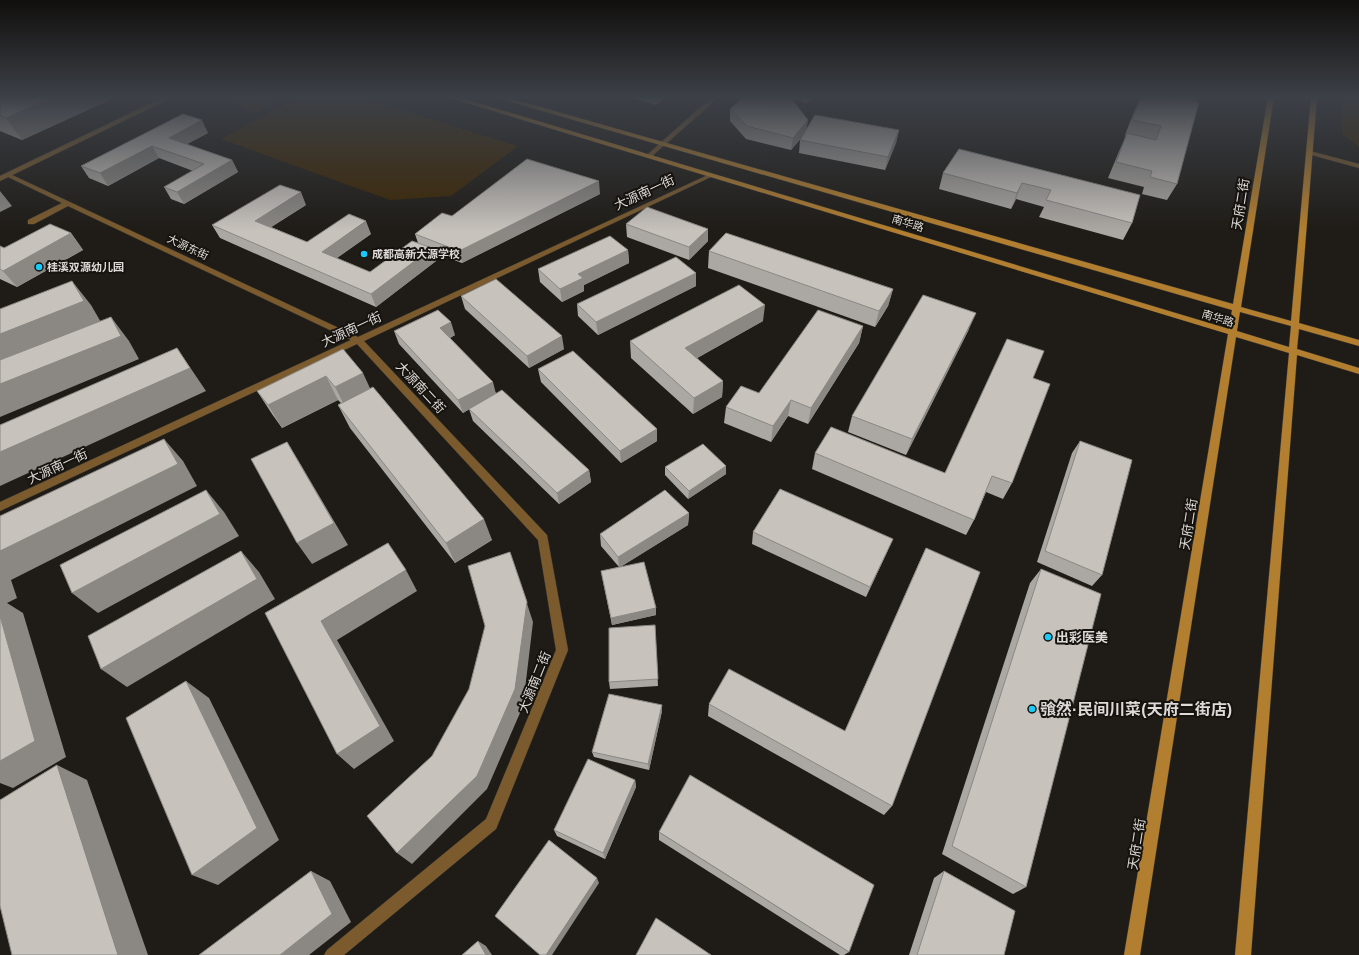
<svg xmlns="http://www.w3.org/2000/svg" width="1359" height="955" font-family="Helvetica,'Noto Sans SC',sans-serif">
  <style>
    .green { fill: #3d2704 }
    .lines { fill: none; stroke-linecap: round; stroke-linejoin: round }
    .minor-casing { stroke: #3a3732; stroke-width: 1 }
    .tertiary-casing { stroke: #3a3732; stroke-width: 1 }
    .secondary-casing { stroke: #3a3732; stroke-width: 1 }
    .minor { fill: #7b5b2d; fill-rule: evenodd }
    .tertiary { fill: #7b5b2d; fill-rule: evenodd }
    .secondary { fill: #b27e2f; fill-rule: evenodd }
    .wall { fill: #aba7a2; fill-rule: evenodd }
    .shaded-wall { fill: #8b8884 }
    .building { fill: #c7c2bc; stroke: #8b8884 }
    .poi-dot { fill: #17cafb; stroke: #16130f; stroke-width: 1.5 }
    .labels { text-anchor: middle; stroke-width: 4; stroke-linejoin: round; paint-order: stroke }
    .far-street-label { font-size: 11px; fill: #dddad7; stroke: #16130f }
    .far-poi-label { font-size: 11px; font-weight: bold; fill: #dddad7; stroke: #16130f; text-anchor: start }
    .street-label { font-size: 13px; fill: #dddad7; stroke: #16130f }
    .poi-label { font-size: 13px; font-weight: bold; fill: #dddad7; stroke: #16130f; text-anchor: start }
    .near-poi-label { font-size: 16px; font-weight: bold; fill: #dddad7; stroke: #16130f; text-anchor: start }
  </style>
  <rect width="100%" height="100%" fill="#1f1c17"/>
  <!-- green -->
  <g class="green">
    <polygon points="213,97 285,97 257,112"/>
    <polygon points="298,97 360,97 518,146 451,196 390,200 221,139"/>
    <polygon points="1342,97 1359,97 1359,147 1342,134"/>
  </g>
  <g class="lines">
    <!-- minor casing -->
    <g class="minor-casing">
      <g id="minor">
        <polygon points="712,97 719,97 651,157 647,157 647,155"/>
        <polygon points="1310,151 1359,164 1359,168 1308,154 1308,152"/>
        <polygon points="6,174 10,174 358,337 710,174 715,175 364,341 547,535 568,650 496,829 344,955 324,955 327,950 486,819 556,650 538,540 357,344 0,511 0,502 351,340 68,206 34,224 28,224 28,220 62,203 6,176"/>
      </g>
    </g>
    <!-- tertiary casing -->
    <g class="tertiary-casing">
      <polygon id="tertiary" points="164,97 173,97 0,181 0,176"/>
    </g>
    <!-- secondary casing -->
    <g class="secondary-casing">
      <path id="secondary" d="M447 97H458L1229 329 1232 310 494 97H505L1233 304 1268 97H1274L1241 307 1291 321 1311 97H1317L1299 323 1359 340V346L1299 329 1297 349 1359 368V374L1297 355 1251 955H1235L1289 353 1236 337 1140 955H1124L1228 334ZM1240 312 1291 326 1289 347 1237 331Z"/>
    </g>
    <!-- minor -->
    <use href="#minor" class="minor"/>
    <!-- tertiary -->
    <use href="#tertiary" class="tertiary"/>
    <!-- secondary -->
    <use href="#secondary" class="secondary"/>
  </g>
  <!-- wall -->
  <g class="wall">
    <polygon points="0,97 116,97 22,140 0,131"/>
    <polygon points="630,97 665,97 656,105"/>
    <polygon points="743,97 815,97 806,103 791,98 808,120 806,130 899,130 896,143 885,170 799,153 800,140 803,136 791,150 746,139 730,121 730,109"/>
    <path d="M1141 97H1198L1196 101 1177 184 1167 200 1142 194 1144 187 1108 178 1120 149 1126 136 1125 135 1135 109ZM1165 98H1174L1175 99V100Z"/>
    <polygon points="183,114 208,133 187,144 232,160 238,172 184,204 171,199 164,187 193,171 159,158 108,186 89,178 81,166"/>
    <polygon points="959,149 1132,223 1123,240 1039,217 1044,207 1016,199 1011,209 939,189 943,173"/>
    <polygon points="600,194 462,263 433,252 436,261 376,307 220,238 212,225 306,205 271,227 307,242 371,234 337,258 370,272 418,243 415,234 452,216"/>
    <polygon points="626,224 708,241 689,260 627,237"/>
    <polygon points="71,233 83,250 17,287 0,279 0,246 4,248"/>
    <polygon points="628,250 629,263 584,285 584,291 562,302 540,282 538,269"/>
    <polygon points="709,251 893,289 888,306 875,327 708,268"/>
    <polygon points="696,273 696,286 598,335 578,316 577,304"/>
    <polygon points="461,296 564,349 529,368 465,309"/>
    <polygon points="763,321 697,358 723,381 722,397 693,414 631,358 630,341"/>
    <polygon points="863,326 859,343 808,424 788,416 771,442 724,423 726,407 759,393"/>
    <polygon points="969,329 906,455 848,432 852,416"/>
    <polygon points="394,331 455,335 450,338 496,393 589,470 591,482 559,504 473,421 469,409 472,407 463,413 399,344"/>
    <polygon points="343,349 370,389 492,540 455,563 350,428 338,405 341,403 338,400 282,428 272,414 257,391"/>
    <polygon points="538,369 657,441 621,463 541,382"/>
    <polygon points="1033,378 1012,483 1003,499 986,492 974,520 966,535 812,469 815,453 945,473"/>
    <polygon points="1080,441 1102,575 1092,586 1037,562 1072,453"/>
    <polygon points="726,466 726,474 688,499 665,475 665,467"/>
    <polygon points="689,513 688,525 620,567 656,615 612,625 601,571 619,567 601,546 600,534"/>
    <polygon points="753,532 888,550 866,597 752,544"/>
    <polygon points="926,548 892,806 884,815 708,716 709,704 845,731 919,563"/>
    <polygon points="1041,569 1026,887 1013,894 942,854 1030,583"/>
    <polygon points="655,625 658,686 610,689 609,682"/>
    <polygon points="662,711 649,770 594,757 592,752"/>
    <polygon points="635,780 636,787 605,859 557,836 554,830"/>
    <polygon points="659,832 849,952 844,955 840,955 659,840"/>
    <polygon points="944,871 1004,955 909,955 934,878"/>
  </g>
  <!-- shaded-wall -->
  <g class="shaded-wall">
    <polygon points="53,97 116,97 22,140 6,118"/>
    <polygon points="656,97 665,97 656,105"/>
    <polygon points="807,97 815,97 806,103"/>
    <polygon points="202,120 208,133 176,150 169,138"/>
    <polygon points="808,120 806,132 791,150 793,138"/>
    <polygon points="899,130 896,143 885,170 888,157"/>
    <polygon points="152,146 159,158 108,186 100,173"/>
    <polygon points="232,160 238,172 184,204 177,192"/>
    <polygon points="599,181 600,194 462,263 459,251"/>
    <polygon points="1022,183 1016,199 1011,209 1017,193"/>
    <polygon points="0,191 12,206 0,212"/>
    <polygon points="301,192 306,205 262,233 255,221"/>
    <polygon points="366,221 371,234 328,264 322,252"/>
    <polygon points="708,229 708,241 689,260 689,247"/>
    <polygon points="71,233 83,250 17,287 3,271"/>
    <polygon points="432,248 436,261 376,307 371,294"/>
    <polygon points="628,250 629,263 584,285 584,291 562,302 560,289 578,274"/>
    <polygon points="696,273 696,286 598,335 596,322"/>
    <polygon points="72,281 91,305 102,324 0,367 0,334"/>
    <polygon points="893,289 888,306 875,327 879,311"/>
    <polygon points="765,305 763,321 685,365 685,348"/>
    <polygon points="976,313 969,329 906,455 912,439"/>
    <polygon points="111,317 129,341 139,359 0,417 0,384"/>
    <polygon points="451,322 455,335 444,341 440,328"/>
    <polygon points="863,326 859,343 808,424 811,408"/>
    <polygon points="562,336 564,349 529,368 527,356"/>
    <polygon points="177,348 206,391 0,486 0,452"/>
    <polygon points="363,373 374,397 347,410 335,387"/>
    <polygon points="326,376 338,400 282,428 268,405"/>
    <polygon points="723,381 722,397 693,414 694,398"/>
    <polygon points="493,382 496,394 463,413 458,400"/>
    <polygon points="791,400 788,416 771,442 773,426"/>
    <polygon points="657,429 657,441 621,463 620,451"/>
    <polygon points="164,439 183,461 197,486 11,580 17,598 7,603 23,613 66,757 13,788 0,783 0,551"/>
    <polygon points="287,442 301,465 348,545 312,564 297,543"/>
    <polygon points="726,466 726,474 688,499 689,491"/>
    <polygon points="589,470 591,482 559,504 557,493"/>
    <polygon points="206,490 224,512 239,536 98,613 72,593"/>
    <polygon points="689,513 688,525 619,568 618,557"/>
    <polygon points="484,519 492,540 455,563 446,543"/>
    <polygon points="893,539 888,550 866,597 870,587"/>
    <polygon points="241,551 259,572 275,599 127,687 101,669"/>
    <polygon points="510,552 533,622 523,706 487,789 412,864 397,853 527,602"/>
    <polygon points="406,570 417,591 337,640 394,741 354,769 337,754 321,621"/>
    <polygon points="656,608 656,615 612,625 611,618"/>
    <polygon points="186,681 209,698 279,840 218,885 192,875"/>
    <polygon points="662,705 662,711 649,770 648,764"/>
    <polygon points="57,765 87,780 148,955 118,955"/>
    <polygon points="635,780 636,787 605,859 603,853"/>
    <polygon points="311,871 330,881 351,922 309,955 280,955"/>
    <polygon points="597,878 599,883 552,955 546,955"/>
    <polygon points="478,941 486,946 492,955 486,955"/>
  </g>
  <!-- building -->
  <g class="building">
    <polygon points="0,97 10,98 53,97 6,118 0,115"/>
    <polygon points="743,97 790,97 808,120 793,138 747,126 730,109"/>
    <polygon points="1141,97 1162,97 1175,100 1176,97 1179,97 1199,102 1177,184 1150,177 1152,171 1116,162 1127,133 1156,140 1161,126 1132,120"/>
    <polygon points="183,114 202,120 169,138 232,160 177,192 164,187 204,164 152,146 100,173 81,166"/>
    <polygon points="815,115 899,130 888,157 800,140"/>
    <polygon points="959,149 1140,195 1132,223 1046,200 1051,190 1022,183 1017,193 943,173"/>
    <polygon points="527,159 599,181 459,251 415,234 442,213 452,216"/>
    <polygon points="280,185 301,192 255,221 307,242 349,214 366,221 322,252 370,272 412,241 432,248 371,294 212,225"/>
    <polygon points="647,207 708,229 689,247 626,224"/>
    <polygon points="50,224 71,233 3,271 0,269 0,246 4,248"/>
    <polygon points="726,233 893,289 879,311 709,251"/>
    <polygon points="610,236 628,250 578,274 583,278 560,289 538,269"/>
    <polygon points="676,257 696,273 596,322 577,304"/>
    <polygon points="496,279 562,336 527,356 461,296"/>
    <polygon points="72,281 84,301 0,334 0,309"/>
    <polygon points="739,285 765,305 685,348 723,381 694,398 630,341"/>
    <polygon points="923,295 976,313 912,439 852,416"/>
    <polygon points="438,310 451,322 440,328 493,382 458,400 394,331"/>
    <polygon points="818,310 863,326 811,408 791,400 773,426 726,407 741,386 759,393"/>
    <polygon points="111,317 121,336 0,384 0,360"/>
    <polygon points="1007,339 1044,351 1033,378 1050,384 1012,483 992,476 974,520 815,453 831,427 945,473"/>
    <polygon points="177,348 190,368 0,452 0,425"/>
    <polygon points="343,349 363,373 335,387 326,376 268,405 257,391"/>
    <polygon points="573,351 657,429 620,451 538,369"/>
    <polygon points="373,387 484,519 446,543 338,405"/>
    <polygon points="502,390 589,470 557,493 469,409"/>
    <polygon points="164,439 178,464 0,551 0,516"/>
    <polygon points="1080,441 1132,460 1102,575 1045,551"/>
    <polygon points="287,442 334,523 297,543 251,459"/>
    <polygon points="703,444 726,466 689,491 665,467"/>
    <polygon points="780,489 893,539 870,587 753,532"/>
    <polygon points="206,490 220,514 72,593 60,565"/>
    <polygon points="665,490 689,513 618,557 600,534"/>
    <polygon points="388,543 406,570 321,621 380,726 337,754 265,613"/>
    <polygon points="926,548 980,572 892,806 709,704 729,669 845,731"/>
    <polygon points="241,551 257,579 101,669 88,636"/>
    <polygon points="510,552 527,602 515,689 477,776 397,853 367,816 432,756 469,689 485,626 468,566"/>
    <polygon points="644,562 656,608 611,618 601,571"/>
    <polygon points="1041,569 1101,594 1026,887 952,846"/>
    <polygon points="0,616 35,741 0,761"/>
    <polygon points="655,625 658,679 609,682 609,628"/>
    <polygon points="186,681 257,828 192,875 126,718"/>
    <polygon points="609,694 662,705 648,764 592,752"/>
    <polygon points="588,759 635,780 603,853 554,830"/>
    <polygon points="57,765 118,955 12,955 0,906 0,800"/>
    <polygon points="690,775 874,885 849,952 659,832"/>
    <polygon points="549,840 597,878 546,955 540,955 495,916"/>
    <polygon points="311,871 332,914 280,955 199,955"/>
    <polygon points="944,871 1015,911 1004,955 917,955"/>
    <polygon points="656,918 711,955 636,955"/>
    <polygon points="478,941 486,955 462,955"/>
  </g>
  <!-- sky -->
  <linearGradient id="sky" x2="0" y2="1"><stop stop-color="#110f0d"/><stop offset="0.42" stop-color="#3c4047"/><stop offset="1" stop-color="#3c4047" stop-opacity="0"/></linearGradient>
  <rect width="1359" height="231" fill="url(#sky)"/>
  <!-- markers -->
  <g class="poi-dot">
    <circle cx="364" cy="254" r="4"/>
    <circle cx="39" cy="267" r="4"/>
    <circle cx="1048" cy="637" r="4"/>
    <circle cx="1032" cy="709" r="4"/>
  </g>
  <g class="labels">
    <!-- far-street labels -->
    <g class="far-street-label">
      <text transform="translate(908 223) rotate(17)" y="4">南华路</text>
      <text transform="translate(188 247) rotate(25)" y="4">大源东街</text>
      <text transform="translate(1218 318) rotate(17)" y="4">南华路</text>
    </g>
    <!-- far-poi labels -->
    <g class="far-poi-label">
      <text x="372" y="258">成都高新大源学校</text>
      <text x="47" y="271">桂溪双源幼儿园</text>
    </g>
    <!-- street labels -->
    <g class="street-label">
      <text transform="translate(644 192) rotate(-25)" y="5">大源南一街</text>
      <text transform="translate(1240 204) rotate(-81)" y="5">天府二街</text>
      <text transform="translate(351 329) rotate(-25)" y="5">大源南一街</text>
      <text transform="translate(421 387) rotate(47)" y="5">大源南二街</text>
      <text transform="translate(57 466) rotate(-25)" y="5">大源南一街</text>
      <text transform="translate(1188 524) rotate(-81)" y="5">天府二街</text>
      <text transform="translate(534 682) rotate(-68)" y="5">大源南二街</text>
      <text transform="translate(1136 844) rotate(-81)" y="5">天府二街</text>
    </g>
    <!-- poi labels -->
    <g class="poi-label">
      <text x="1056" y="642">出彩医美</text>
    </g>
    <!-- near-poi labels -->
    <g class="near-poi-label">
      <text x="1040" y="715">飸然·民间川菜(天府二街店)</text>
    </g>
  </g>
</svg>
